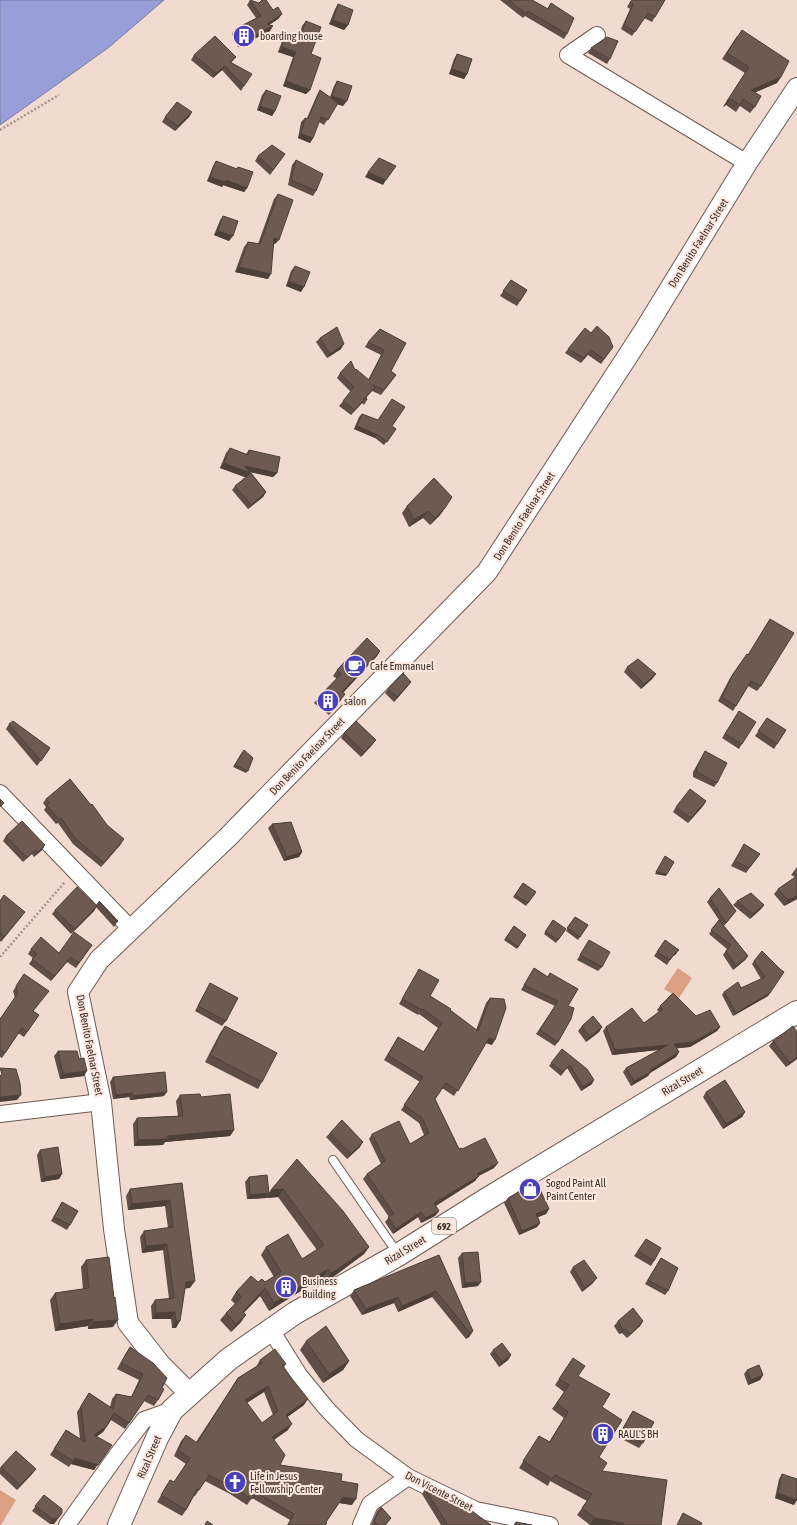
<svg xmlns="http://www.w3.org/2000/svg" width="797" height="1525" font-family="'Asap Condensed',sans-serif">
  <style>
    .green { fill: #db9f83 }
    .water { fill: #989ed8; stroke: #7b7ca4 }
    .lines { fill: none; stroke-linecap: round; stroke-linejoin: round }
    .service-casing { stroke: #6d5a52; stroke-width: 10 }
    .minor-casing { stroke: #6d5a52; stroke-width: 18 }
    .tertiary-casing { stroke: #6d5a52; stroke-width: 22 }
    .primary-casing { stroke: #6d5a52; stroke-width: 24 }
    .path { stroke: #a89790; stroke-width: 2.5; stroke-dasharray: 2 2; stroke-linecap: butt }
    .service { stroke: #fff; stroke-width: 8 }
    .minor { stroke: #fff; stroke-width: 16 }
    .tertiary { stroke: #fff; stroke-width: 20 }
    .primary { stroke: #fff; stroke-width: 22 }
    .wall { fill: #5e4e47; fill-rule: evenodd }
    .shaded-wall { fill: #4c4039 }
    .building { fill: #6d5b52; stroke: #4c4039; fill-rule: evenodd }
    .labels { text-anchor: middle; stroke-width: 4; stroke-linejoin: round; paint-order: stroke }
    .shield { fill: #fee8de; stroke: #736661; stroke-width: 1 }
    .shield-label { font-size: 10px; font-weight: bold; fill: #372e2b }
    .poi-label { font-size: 11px; fill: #372e2b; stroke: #fee8de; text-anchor: start }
    .street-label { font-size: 11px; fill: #372e2b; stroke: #fee8de }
  </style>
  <rect width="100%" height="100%" fill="#f1dbd1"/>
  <!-- green -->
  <g class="green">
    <polygon points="678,968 692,978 679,998 664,989"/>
    <polygon points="0,1490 16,1500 1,1525 0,1525"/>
  </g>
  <!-- water -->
  <polygon class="water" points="0,0 164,0 108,48 0,125"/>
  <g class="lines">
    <!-- service casing -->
    <g class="service-casing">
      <polyline id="service" points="333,1160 398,1254"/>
    </g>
    <!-- minor casing -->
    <g class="minor-casing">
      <g id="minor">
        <polyline points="597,35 568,55 747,163"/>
        <polyline points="0,793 131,929"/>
        <polyline points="0,1114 101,1102"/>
        <polyline points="271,1330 299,1375 326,1408 356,1439 408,1477 476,1510 550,1525"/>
        <polyline points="67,1525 117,1455 144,1420 172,1410"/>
        <polyline points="361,1525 370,1504 408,1477"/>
      </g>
    </g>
    <!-- tertiary casing -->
    <g class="tertiary-casing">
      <polyline id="tertiary" points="190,1394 160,1364 128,1323 114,1229 101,1102 78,992 99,960 228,837 487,572 644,331 747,163 797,88"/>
    </g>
    <!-- primary casing -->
    <g class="primary-casing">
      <polyline id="primary" points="119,1525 158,1436 172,1410 229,1359 295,1313 398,1255 487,1199 797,1012"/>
    </g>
    <!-- path -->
    <g class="path">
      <polyline points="0,130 59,95"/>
      <polyline points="0,957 65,882"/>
    </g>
    <!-- service -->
    <use href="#service" class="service"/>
    <!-- minor -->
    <use href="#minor" class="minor"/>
    <!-- tertiary -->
    <use href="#tertiary" class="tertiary"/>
    <!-- primary -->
    <use href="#primary" class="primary"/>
  </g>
  <!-- wall -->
  <g class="wall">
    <polygon points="250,0 282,14 278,19 269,25 270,31 238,47 232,34 235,29 256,18 247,5"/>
    <polygon points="500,0 532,0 547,9 551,3 567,34 564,39 525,16 523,18"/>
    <polygon points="630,2 655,17 652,22 644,18 632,36 621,29 630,9 627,7"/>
    <polygon points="338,4 348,25 344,30 329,24 335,9"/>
    <polygon points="306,21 311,54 310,90 306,94 283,86 293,57 278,52 284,36 287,32 299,36 302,26"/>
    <polygon points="737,36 781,77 777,83 755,92 755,107 750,113 740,106 736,112 726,105 723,107 745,73 722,59"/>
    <polygon points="591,48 610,59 607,64 588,53"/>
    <polygon points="457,54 467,74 464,79 449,74 454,59"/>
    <polygon points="194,55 236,57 231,63 244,86 241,91 222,70 213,78 191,60"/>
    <polygon points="337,81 343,106 337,104 324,125 319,122 313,138 310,143 298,138 301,122 305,118 307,118 317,95 320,90 330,97 334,86"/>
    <polygon points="266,90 275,111 272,116 257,110 262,95"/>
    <polygon points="192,112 189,117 175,131 162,122 165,117"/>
    <polygon points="285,154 270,175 255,161 258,156"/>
    <polygon points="296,160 316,191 313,196 288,185 292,165"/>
    <polygon points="216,161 237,169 238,167 247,188 244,192 223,185 222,187 207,181 213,166"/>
    <polygon points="278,194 275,244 274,244 268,279 235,272 244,247 248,242 258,244 274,199"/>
    <polygon points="223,216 229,241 214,235 220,220"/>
    <polygon points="295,266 301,292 286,286 291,271"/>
    <polygon points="511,280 527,290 517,306 500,296"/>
    <polygon points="380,329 391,371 396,375 381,395 372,391 366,398 367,400 364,405 362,403 351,415 339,406 351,392 337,378 340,373 355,370 368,380 381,355 365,347 368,342"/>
    <polygon points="591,333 613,347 601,364 588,355 581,363 565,353 568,349"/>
    <polygon points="320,338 341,349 327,358 316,342"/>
    <polygon points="362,414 392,426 396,429 384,445 375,438 354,429 359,417"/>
    <polygon points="230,448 246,454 249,450 277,473 273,477 250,472 266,492 263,497 248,509 232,490 235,486 246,477 220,468 226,453"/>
    <polygon points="407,506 445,508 440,515 430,525 423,518 409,527 402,513"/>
    <polygon points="770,619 761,686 757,691 748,686 733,711 718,701 730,678 747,654 748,655"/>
    <polygon points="380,651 377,656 343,693 341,700 329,715 314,703 318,698 337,679 333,676 337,670"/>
    <polygon points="627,667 656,674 652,679 641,689 624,672"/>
    <polygon points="408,686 394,702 385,693 388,689"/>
    <polygon points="739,711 742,744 739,749 722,738"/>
    <polygon points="767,718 786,730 774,749 755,736"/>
    <polygon points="9,724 50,748 37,766 6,729"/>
    <polygon points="344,733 376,740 372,745 361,757 341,738"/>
    <polygon points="705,751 717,783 714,787 693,777 693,772 702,756"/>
    <polygon points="242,752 248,771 246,773 233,767"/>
    <polygon points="46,799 121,844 101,867 73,844 58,823 56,824 44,810 46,807 43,803"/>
    <polygon points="706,801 703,806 688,823 673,812 676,807"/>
    <polygon points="272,824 302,852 299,857 284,861 268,828"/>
    <polygon points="6,836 45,845 42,850 34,857 32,854 23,862 3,841"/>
    <polygon points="744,844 760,854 746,873 731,866"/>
    <polygon points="797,867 797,899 784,906 774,894 778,889 795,877 791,875"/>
    <polygon points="523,883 536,892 526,906 513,897"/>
    <polygon points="710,898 736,911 724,926 748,956 745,960 733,970 723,955 727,949 709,934 719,920 707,902"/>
    <polygon points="0,901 22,916 1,942 0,941"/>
    <polygon points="99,901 118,921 114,927 96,907 94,911 71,934 52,914 55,910 96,905"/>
    <polygon points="737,901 764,905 761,909 750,919 733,905"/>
    <polygon points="575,917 588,925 578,940 566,931"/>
    <polygon points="553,920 566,929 556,943 544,934"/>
    <polygon points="514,926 526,935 517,949 504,940"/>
    <polygon points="589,940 602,967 598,971 577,960"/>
    <polygon points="665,940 676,954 672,957 667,965 654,956"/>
    <polygon points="92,945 76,968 67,962 51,981 29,964 33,958 28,954 31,949 59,953"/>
    <polygon points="754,961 780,969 768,996 733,1016 722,995 724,992 741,988 761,979 752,964"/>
    <polygon points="534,968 547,977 550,973 568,1006 558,1042 555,1046 536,1034 555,1006 521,990"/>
    <polygon points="419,969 430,996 450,1010 476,1030 486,1003 490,998 492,1045 486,1043 454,1096 442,1088 435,1099 459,1149 462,1149 494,1168 478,1176 475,1181 436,1206 439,1211 435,1216 421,1223 418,1217 393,1234 385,1222 389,1217 363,1179 367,1174 381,1164 369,1139 372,1134 410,1144 424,1135 419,1123 401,1110 420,1082 384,1060 398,1037 423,1052 438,1028 419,1014 418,1015 399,1004"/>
    <polygon points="24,974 34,1012 39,1015 24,1037 18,1033 2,1058 0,1057 0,1019 15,998 13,991"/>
    <polygon points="210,983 226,1021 222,1026 195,1011"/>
    <polygon points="660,1006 696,1016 720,1027 717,1031 690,1047 676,1048 679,1052 676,1057 650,1073 648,1076 631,1086 623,1072 626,1068 659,1050 612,1055 603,1031 606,1027 644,1023 659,1012 657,1010"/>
    <polygon points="225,1026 262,1082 258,1089 205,1062 220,1033"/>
    <polygon points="582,1026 602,1027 599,1032 586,1042 578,1031"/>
    <polygon points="797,1032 797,1059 786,1067 769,1046 773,1041"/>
    <polygon points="562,1049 592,1084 581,1091 567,1068 561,1076 549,1066"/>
    <polygon points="58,1051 84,1076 60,1079 54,1056"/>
    <polygon points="113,1077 164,1096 130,1100 129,1097 113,1099 110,1082"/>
    <polygon points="706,1092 745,1112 742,1117 723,1129 703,1097"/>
    <polygon points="180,1095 201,1097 234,1130 230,1136 165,1142 163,1145 134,1146 133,1124 137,1118 178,1116 176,1101"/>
    <polygon points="330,1133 360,1147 347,1159 326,1137"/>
    <polygon points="40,1150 62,1174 59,1179 41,1182 37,1155"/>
    <polygon points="297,1159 369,1247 364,1254 333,1277 326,1281 323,1277 269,1311 260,1296 244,1312 241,1322 231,1332 220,1320 226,1313 235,1304 231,1300 236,1292 258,1282 265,1282 274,1277 261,1255 266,1247 302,1259 317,1250 278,1197 266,1198 271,1190"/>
    <polygon points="249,1177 266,1198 247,1199 245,1182"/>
    <polygon points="182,1183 190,1288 185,1288 176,1328 172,1328 171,1319 152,1319 151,1306 155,1300 169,1299 163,1250 142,1253 140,1237 144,1231 168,1228 165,1206 128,1210 126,1196 130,1189"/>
    <polygon points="508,1198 549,1209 546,1214 538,1217 540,1223 537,1227 519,1235 504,1203"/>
    <polygon points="62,1202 70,1225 67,1230 51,1221"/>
    <polygon points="646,1239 654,1261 651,1266 634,1256"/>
    <polygon points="462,1253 478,1286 462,1288 458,1258"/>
    <polygon points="439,1255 473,1331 469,1337 466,1339 432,1297 398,1312 394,1303 362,1315 350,1296 354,1290"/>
    <polygon points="661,1258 668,1291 665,1295 645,1284"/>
    <polygon points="86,1260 113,1327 88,1329 88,1326 55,1331 50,1300 55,1293 83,1289 81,1267"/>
    <polygon points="573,1267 593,1283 582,1292 570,1272"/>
    <polygon points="618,1321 643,1321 640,1326 627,1338 622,1333 619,1334 614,1326"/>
    <polygon points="306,1341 349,1361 343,1370 323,1383 300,1350"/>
    <polygon points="130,1347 162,1388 158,1400 154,1406 144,1401 125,1429 111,1420 103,1432 96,1437 94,1470 71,1464 69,1467 50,1455 66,1430 80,1439 77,1412 89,1393 110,1407 112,1399 116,1394 131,1397 139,1380 117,1369 126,1353"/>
    <polygon points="493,1350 511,1355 508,1360 499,1367 490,1354"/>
    <polygon points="573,1358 578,1376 602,1407 599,1457 602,1471 661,1525 590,1525 577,1515 587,1501 550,1481 548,1486 519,1468 539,1436 549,1442 564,1418 552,1409 564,1392 555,1385"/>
    <path d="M260 1360 286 1364 283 1368 304 1405 287 1417 288 1430 274 1440 280 1465 341 1481 352 1505 339 1503 326 1522 325 1525H287L290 1520 252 1498 247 1505 230 1494 205 1481 195 1496H194L186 1510 182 1516 157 1502 170 1480 174 1482 186 1464 174 1456 181 1441 186 1435 196 1442 238 1378 256 1367ZM264 1392 273 1415 262 1423 247 1403Z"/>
    <polygon points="747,1370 763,1375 760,1380 748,1385 744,1374"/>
    <polygon points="633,1411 643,1443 639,1448 618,1437 630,1415"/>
    <polygon points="16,1451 36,1469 32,1474 17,1490 0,1474 0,1468"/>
    <polygon points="782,1474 797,1500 794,1505 775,1498 779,1479"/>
    <polygon points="425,1489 491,1525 441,1525 422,1494"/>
    <polygon points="44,1495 62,1513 54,1524 50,1524 32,1511"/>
    <polygon points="381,1507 391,1518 386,1525 371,1525 377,1511"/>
  </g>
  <!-- shaded-wall -->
  <g class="shaded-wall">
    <polygon points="282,14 278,19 263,29 267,24"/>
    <polygon points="333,20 348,25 344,30 329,24"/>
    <polygon points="273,26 270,31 238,47 242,42"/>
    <polygon points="282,47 296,52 293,57 278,52"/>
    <polygon points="225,66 222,70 213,78 216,73"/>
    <polygon points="452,69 467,74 464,79 449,74"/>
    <polygon points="781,77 777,83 747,96 751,90"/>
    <polygon points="286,81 310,90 306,94 283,86"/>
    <polygon points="332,96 347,101 343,106 328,101"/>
    <polygon points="731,99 726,105 723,107 727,101"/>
    <polygon points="260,106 275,111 272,116 257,110"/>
    <polygon points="192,112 189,117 175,131 178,126"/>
    <polygon points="301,134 313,138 310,143 298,138"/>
    <polygon points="368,172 386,180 383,185 365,177"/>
    <polygon points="210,177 226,180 247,188 244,192 223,185 222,187 207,181"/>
    <polygon points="218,231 233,236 229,241 214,235"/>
    <polygon points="274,238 279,240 275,244 271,243"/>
    <polygon points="239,267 271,274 268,279 235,272"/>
    <polygon points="289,281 304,287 301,292 286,286"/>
    <polygon points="344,344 341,349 327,358 330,354"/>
    <polygon points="365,398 362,403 351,415 355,410"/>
    <polygon points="357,426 378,435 375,438 354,429"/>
    <polygon points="224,463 245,466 277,473 273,477 249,472 250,473 247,478 220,468"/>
    <polygon points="266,492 263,497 248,509 251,505"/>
    <polygon points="445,508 440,515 430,525 435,518"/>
    <polygon points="428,511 423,518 409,527 414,520"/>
    <polygon points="380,651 377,656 338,698 342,692"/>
    <polygon points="656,674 652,679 641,689 644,684"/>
    <polygon points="411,682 408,686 394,702 397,697"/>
    <polygon points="376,740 372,745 361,757 364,752"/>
    <polygon points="706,801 703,806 688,823 691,818"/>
    <polygon points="124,839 121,844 101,867 104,863"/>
    <polygon points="45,845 42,850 34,857 38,852"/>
    <polygon points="302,852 299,857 284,861 287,857"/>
    <polygon points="656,872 667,874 666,876 655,874"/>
    <polygon points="797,896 797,899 784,906 788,900"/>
    <polygon points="764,905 761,909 750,919 753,914"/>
    <polygon points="97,906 94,911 71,934 75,929"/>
    <polygon points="679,950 676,954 672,957 675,953"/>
    <polygon points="748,956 745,960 733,970 736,966"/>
    <polygon points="71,957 67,962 51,981 54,976"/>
    <polygon points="770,993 768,996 733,1016 736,1013"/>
    <polygon points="602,1027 599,1032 586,1042 590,1037"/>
    <polygon points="720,1027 717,1031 690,1047 671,1049 674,1044"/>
    <polygon points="489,1038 495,1040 492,1045 486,1043"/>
    <polygon points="668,1045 665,1049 612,1055 615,1050"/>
    <polygon points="679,1052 676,1057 650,1073 648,1076 631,1086 634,1081"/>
    <polygon points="797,1057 797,1059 786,1067 790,1063"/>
    <polygon points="87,1071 84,1076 60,1079 63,1074"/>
    <polygon points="594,1080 592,1084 581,1091 583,1087"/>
    <polygon points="167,1092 164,1096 130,1100 133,1096"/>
    <polygon points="132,1093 129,1097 113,1099 116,1095"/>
    <polygon points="21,1095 17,1100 0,1102 0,1097"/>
    <polygon points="745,1112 742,1117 723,1129 726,1124"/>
    <polygon points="234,1130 230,1136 165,1142 163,1145 134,1146 138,1140 167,1136"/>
    <polygon points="363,1142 360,1147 347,1159 351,1154"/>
    <polygon points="498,1163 494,1168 473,1179 477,1174"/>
    <polygon points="62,1174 59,1179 41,1182 45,1177"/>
    <polygon points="479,1176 475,1181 431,1208 434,1203"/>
    <polygon points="283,1189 278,1197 266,1198 271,1190"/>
    <polygon points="269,1193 266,1198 247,1199 250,1195"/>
    <polygon points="170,1200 165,1206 128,1210 132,1204"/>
    <polygon points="549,1209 546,1214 533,1219 536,1214"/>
    <polygon points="439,1211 435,1216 421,1223 425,1218"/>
    <polygon points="421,1212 418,1217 393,1234 396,1229"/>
    <polygon points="540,1223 537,1227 519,1235 522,1231"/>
    <polygon points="167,1244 163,1250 142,1253 146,1246"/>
    <polygon points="369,1247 364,1254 333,1277 326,1281 331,1273"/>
    <polygon points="328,1269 323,1277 269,1311 274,1303"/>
    <polygon points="597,1278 593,1283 582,1292 585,1288"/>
    <polygon points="195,1281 190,1288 181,1289 186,1282"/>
    <polygon points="481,1282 478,1286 462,1288 465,1283"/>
    <polygon points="265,1288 260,1296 238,1319 243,1312"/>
    <polygon points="436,1291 432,1297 398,1312 402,1306"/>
    <polygon points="398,1297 394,1303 362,1315 366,1309"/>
    <polygon points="175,1312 171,1319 152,1319 156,1313"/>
    <polygon points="246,1315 241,1322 231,1332 236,1324"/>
    <polygon points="93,1319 88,1326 55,1331 60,1324"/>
    <polygon points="118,1320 113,1327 88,1329 93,1322"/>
    <polygon points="176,1321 180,1321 176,1328 172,1328"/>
    <polygon points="643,1321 640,1326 627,1338 631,1334"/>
    <polygon points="625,1329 622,1333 619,1334 623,1330"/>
    <polygon points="473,1331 469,1337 466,1339 470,1333"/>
    <polygon points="511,1355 508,1360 499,1367 502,1362"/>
    <polygon points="349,1361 343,1370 323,1383 329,1374"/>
    <polygon points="763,1375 760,1380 748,1385 751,1380"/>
    <polygon points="268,1386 264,1392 241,1406 245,1400"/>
    <polygon points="308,1399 304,1405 282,1421 286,1415"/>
    <polygon points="292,1424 288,1430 268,1443 272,1437"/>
    <polygon points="107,1426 103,1432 90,1441 94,1435"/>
    <polygon points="108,1451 94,1470 71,1464 75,1458"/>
    <polygon points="36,1469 32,1474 17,1490 20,1485"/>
    <polygon points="778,1493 797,1500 794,1505 775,1498"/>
    <polygon points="343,1497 356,1499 352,1505 339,1503"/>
    <polygon points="62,1513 54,1524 50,1524 53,1519"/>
    <polygon points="595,1518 624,1523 622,1525 590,1525"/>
  </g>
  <!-- building -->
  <g class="building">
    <polygon points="250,0 259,3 262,0 266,0 273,10 278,7 282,14 267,24 273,26 242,42 235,29 261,16"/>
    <polygon points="509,0 532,0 548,9 551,3 574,18 567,34 528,11 526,14"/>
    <polygon points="632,0 665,0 655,17 648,13 635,32 624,25 633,4 630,2"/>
    <polygon points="338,4 353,10 348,25 333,20"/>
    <polygon points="306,21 321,27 311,54 321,58 310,90 286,81 296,52 282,47 287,32 300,37"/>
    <polygon points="742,30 789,61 781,77 751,90 761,96 755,107 743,99 740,105 731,99 727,101 749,67 727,53"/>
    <polygon points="215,36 236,57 230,62 252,74 244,86 225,66 216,73 194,55"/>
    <polygon points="607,37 618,41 610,59 591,48"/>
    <polygon points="457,54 472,59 467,74 452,69"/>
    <polygon points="337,81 352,86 347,101 332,96"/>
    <polygon points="266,90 281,96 275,111 260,106"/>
    <polygon points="320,90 338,103 328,120 321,117 313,138 301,134 305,118 308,119"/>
    <polygon points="177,102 192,112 178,126 165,117"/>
    <polygon points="272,145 285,154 273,170 258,156"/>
    <polygon points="379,158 396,166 386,180 368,172"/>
    <polygon points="296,160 323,174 316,191 291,180"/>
    <polygon points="216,161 237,169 238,167 253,172 247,188 226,180 225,182 210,177"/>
    <polygon points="278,194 293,200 279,240 274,238 271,274 239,267 248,242 260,244"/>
    <polygon points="223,216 238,221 233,236 218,231"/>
    <polygon points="295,266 310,272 304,287 289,281"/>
    <polygon points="511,280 527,290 520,301 503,291"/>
    <polygon points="597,326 609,337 613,347 604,359 591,350 584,358 568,349 585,328 591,333"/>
    <polygon points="337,327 344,344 330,354 320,338"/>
    <polygon points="380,329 406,343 391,371 396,375 384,390 373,385 375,387 366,397 367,400 365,398 355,410 343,401 354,387 340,373 351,361 355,370 356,369 369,380 384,350 368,342"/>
    <polygon points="392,399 405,407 392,426 396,429 387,442 378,435 357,426 362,414 378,420"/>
    <polygon points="230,448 248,455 249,450 280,457 277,473 245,466 250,473 224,463"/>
    <polygon points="251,473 266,492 251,505 235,486"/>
    <polygon points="434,478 452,497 445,508 435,518 428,511 414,520 407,506"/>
    <polygon points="770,619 794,633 761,686 751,681 736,706 722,697 733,674 747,654 748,655"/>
    <polygon points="367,638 380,651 342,692 345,694 333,710 318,698 341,674 337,670"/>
    <polygon points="638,659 656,674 644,684 627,667"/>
    <polygon points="403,673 411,682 397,697 388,689"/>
    <polygon points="739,711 756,722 742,744 725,734"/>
    <polygon points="767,718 786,730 777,744 758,731"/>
    <polygon points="13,721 50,748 41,761 9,724"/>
    <polygon points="356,721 376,740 364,752 344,733"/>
    <polygon points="244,750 253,758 248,771 235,765"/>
    <polygon points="705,751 727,763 717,783 697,772 697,767"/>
    <polygon points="70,779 91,805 92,804 107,825 124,839 104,863 76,839 61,818 59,820 47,805 50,803 46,799"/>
    <polygon points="690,789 706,801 691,818 676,807"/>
    <polygon points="0,799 4,803 0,807"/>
    <polygon points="22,821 45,845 38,852 35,850 27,858 6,836"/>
    <polygon points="291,822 302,852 287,857 272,824"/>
    <polygon points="744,844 760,854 749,868 735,861"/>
    <polygon points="665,856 674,862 667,874 656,872"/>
    <polygon points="797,876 797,896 788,900 778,889"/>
    <polygon points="523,883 536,892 528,903 515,895"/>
    <polygon points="77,887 97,906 75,929 55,910"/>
    <polygon points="719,888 736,911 726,923 710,898"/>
    <polygon points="751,893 764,905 753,914 737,901"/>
    <polygon points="4,895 25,912 4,937 0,933 0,901"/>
    <polygon points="99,901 118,921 117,922"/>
    <polygon points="575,917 588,925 580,937 567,928"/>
    <polygon points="553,920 566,929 558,940 545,932"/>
    <polygon points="719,920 748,956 736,966 726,951 731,945 711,930"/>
    <polygon points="514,926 526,935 518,947 506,938"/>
    <polygon points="74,932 92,945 79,963 71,957 54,976 32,959 37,954 31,949 41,937 59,953"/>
    <polygon points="589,940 610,952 602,967 580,955"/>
    <polygon points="665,940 679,950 675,953 670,960 657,952"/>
    <polygon points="762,951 780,969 784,972 770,993 736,1013 724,992 738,982 741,988 765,977 754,961"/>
    <polygon points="534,968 548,977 550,973 578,989 568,1006 574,1008 571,1019 558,1042 540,1030 558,1001 524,985"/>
    <polygon points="419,969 439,980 430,996 451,1009 450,1010 478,1031 490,998 504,999 506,1008 495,1040 489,1038 458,1091 446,1083 435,1099 459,1149 461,1148 462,1149 485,1138 498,1163 477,1174 479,1176 434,1203 439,1211 425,1218 421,1212 396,1229 388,1217 394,1214 367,1174 385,1161 372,1134 399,1121 410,1144 429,1133 422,1118 404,1105 423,1077 388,1055 398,1037 424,1052 442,1023 423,1009 422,1010 402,999"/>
    <polygon points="24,974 49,991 33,1011 39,1015 27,1032 22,1028 5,1053 0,1050 0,1019 18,993 16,986"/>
    <polygon points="210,983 238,998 226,1021 198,1006"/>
    <polygon points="673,993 696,1016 710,1010 720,1027 693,1042 674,1044 679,1052 650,1070 651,1072 634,1081 626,1068 668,1045 615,1050 606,1027 632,1008 644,1023 663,1009 660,1006"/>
    <polygon points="593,1016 602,1027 590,1037 582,1026"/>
    <polygon points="225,1026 277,1053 262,1082 210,1055"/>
    <polygon points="793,1026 797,1032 797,1057 790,1063 773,1041"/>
    <polygon points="562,1049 587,1069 594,1080 583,1087 570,1065 563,1072 551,1063"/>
    <polygon points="58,1051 77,1051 79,1059 84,1058 87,1071 63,1074"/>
    <polygon points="0,1068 16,1069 20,1083 21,1095 0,1097 0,1076 2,1074"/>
    <polygon points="165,1072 167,1092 133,1096 132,1093 116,1095 113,1077"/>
    <polygon points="725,1080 745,1112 726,1124 706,1092"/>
    <polygon points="200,1094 201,1097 230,1094 234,1130 167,1136 167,1139 138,1140 137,1118 183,1116 180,1095"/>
    <polygon points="342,1120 363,1142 351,1154 330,1133"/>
    <polygon points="58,1147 62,1174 45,1177 40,1150"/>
    <polygon points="297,1159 343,1211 369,1247 338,1269 331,1273 328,1269 274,1303 265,1288 243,1312 246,1315 236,1324 226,1313 242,1297 236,1292 251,1276 258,1282 262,1279 265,1282 281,1272 266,1247 288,1234 302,1259 324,1245 283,1189 271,1190"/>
    <polygon points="267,1175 269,1193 250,1195 249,1177"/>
    <polygon points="182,1183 195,1281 186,1282 180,1321 176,1321 175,1312 156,1313 155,1300 174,1298 167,1244 146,1246 144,1231 173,1227 170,1200 132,1204 130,1189"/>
    <polygon points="538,1185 549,1209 536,1214 540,1223 522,1231 508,1198 525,1188"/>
    <polygon points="62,1202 78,1211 70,1225 54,1217"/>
    <polygon points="646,1239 661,1248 654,1261 638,1251"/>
    <polygon points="478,1252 481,1282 465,1283 462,1253"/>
    <polygon points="439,1255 473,1331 470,1333 436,1291 402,1306 398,1297 366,1309 354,1290"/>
    <polygon points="109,1257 114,1298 115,1297 118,1320 93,1322 93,1319 60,1324 55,1293 89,1288 86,1260"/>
    <polygon points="661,1258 678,1268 668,1291 648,1280"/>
    <polygon points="584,1260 597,1278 585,1288 573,1267"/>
    <polygon points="633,1308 643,1321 631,1334 625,1329 623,1330 618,1321"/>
    <polygon points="326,1326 349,1361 329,1374 306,1341"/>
    <polygon points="502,1343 511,1355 502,1362 493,1350"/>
    <polygon points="130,1347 153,1363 167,1378 162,1388 164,1389 158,1400 148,1395 129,1423 114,1413 107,1426 94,1435 112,1445 98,1465 75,1458 73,1461 54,1449 66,1430 85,1442 81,1406 89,1393 113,1409 116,1394 132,1397 143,1374 121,1363"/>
    <path d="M275 1349 286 1364 282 1366 308 1399 286 1415 292 1424 272 1437 285 1455 280 1465 342 1474 341 1481 358 1484 356 1499 343 1497 326 1522 327 1523 325 1525H288L294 1514 255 1492 252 1499 234 1488 209 1475 199 1490 197 1489 186 1510 161 1495 170 1480 174 1482 190 1458 178 1450 186 1435 197 1443 238 1378 262 1363 260 1360ZM268 1386 278 1411 262 1423 245 1400Z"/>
    <polygon points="573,1358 585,1366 578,1376 610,1394 602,1407 622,1420 599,1457 607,1463 602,1471 667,1480 661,1525 623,1525 624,1523 595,1518 582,1508 592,1494 555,1475 552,1479 523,1461 539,1436 550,1442 568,1412 557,1403 569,1385 559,1379"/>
    <polygon points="759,1365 763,1375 751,1380 747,1370"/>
    <polygon points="633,1411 654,1422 643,1443 621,1432"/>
    <polygon points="16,1451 36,1469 20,1485 1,1467"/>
    <polygon points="782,1474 797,1479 797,1500 778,1493"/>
    <polygon points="425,1489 472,1511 491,1525 448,1525"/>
    <polygon points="44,1495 62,1509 62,1513 57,1519 53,1519 35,1506"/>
    <polygon points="381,1507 391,1518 385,1525 378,1525 374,1521"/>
    <polygon points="683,1513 702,1523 701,1525 677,1525"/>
    <polygon points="207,1521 213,1525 205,1525"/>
    <polygon points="516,1522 532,1525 514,1525"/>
  </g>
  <!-- icons -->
  <defs>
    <g id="building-disc" transform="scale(1.15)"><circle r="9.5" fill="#4941b7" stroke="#fee8de"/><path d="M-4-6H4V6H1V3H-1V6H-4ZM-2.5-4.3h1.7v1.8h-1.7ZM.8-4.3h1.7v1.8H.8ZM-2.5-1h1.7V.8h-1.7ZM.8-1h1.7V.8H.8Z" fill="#fff"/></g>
    <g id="cafe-disc" transform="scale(1.15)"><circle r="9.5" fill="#4941b7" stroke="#fee8de"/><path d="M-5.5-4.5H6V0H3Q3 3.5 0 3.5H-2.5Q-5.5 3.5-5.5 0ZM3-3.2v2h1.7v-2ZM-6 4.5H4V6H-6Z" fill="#fff"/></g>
    <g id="shop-disc" transform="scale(1.15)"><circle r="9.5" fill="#4941b7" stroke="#fee8de"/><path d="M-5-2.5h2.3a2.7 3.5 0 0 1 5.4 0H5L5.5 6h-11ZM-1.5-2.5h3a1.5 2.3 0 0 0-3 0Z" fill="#fff"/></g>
    <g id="church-disc" transform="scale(1.15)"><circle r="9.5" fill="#4941b7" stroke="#fee8de"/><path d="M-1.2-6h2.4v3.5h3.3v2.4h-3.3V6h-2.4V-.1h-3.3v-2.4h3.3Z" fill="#fff"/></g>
  </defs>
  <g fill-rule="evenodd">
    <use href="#building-disc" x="244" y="36"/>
    <use href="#cafe-disc" x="355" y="666"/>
    <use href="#building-disc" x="328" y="701"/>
    <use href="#shop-disc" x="530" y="1189"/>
    <use href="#building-disc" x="286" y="1287"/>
    <use href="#building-disc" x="603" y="1434"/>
    <use href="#church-disc" x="235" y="1482"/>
  </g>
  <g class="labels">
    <!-- shield labels -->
    <rect class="shield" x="432" y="1218" width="24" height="16" rx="3"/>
    <g class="shield-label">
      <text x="444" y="1230">692</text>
    </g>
    <!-- poi labels -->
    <g class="poi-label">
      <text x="260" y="40">boarding house</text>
      <text x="370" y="670">Cafe Emmanuel</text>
      <text x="344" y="705">salon</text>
      <text x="546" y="1187">Sogod Paint All<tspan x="546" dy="13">Paint Center</tspan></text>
      <text x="302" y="1285">Business<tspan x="302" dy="13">Building</tspan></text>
      <text x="618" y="1438">RAUL'S BH</text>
      <text x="250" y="1480">Life in Jesus<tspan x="250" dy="13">Fellowship Center</tspan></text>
    </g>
    <!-- street labels -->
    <g class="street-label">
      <text transform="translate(698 243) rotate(-58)" y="4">Don Benito Faelnar Street</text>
      <text transform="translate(524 516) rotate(-57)" y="4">Don Benito Faelnar Street</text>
      <text transform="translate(307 756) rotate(-46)" y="4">Don Benito Faelnar Street</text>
      <text transform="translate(90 1045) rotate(79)" y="4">Don Benito Faelnar Street</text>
      <text transform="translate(682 1081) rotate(-31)" y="4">Rizal Street</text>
      <text transform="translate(405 1250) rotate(-31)" y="4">Rizal Street</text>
      <text transform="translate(149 1457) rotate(-67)" y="4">Rizal Street</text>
      <text transform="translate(439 1491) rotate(27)" y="4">Don Vicente Street</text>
    </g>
  </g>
</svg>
